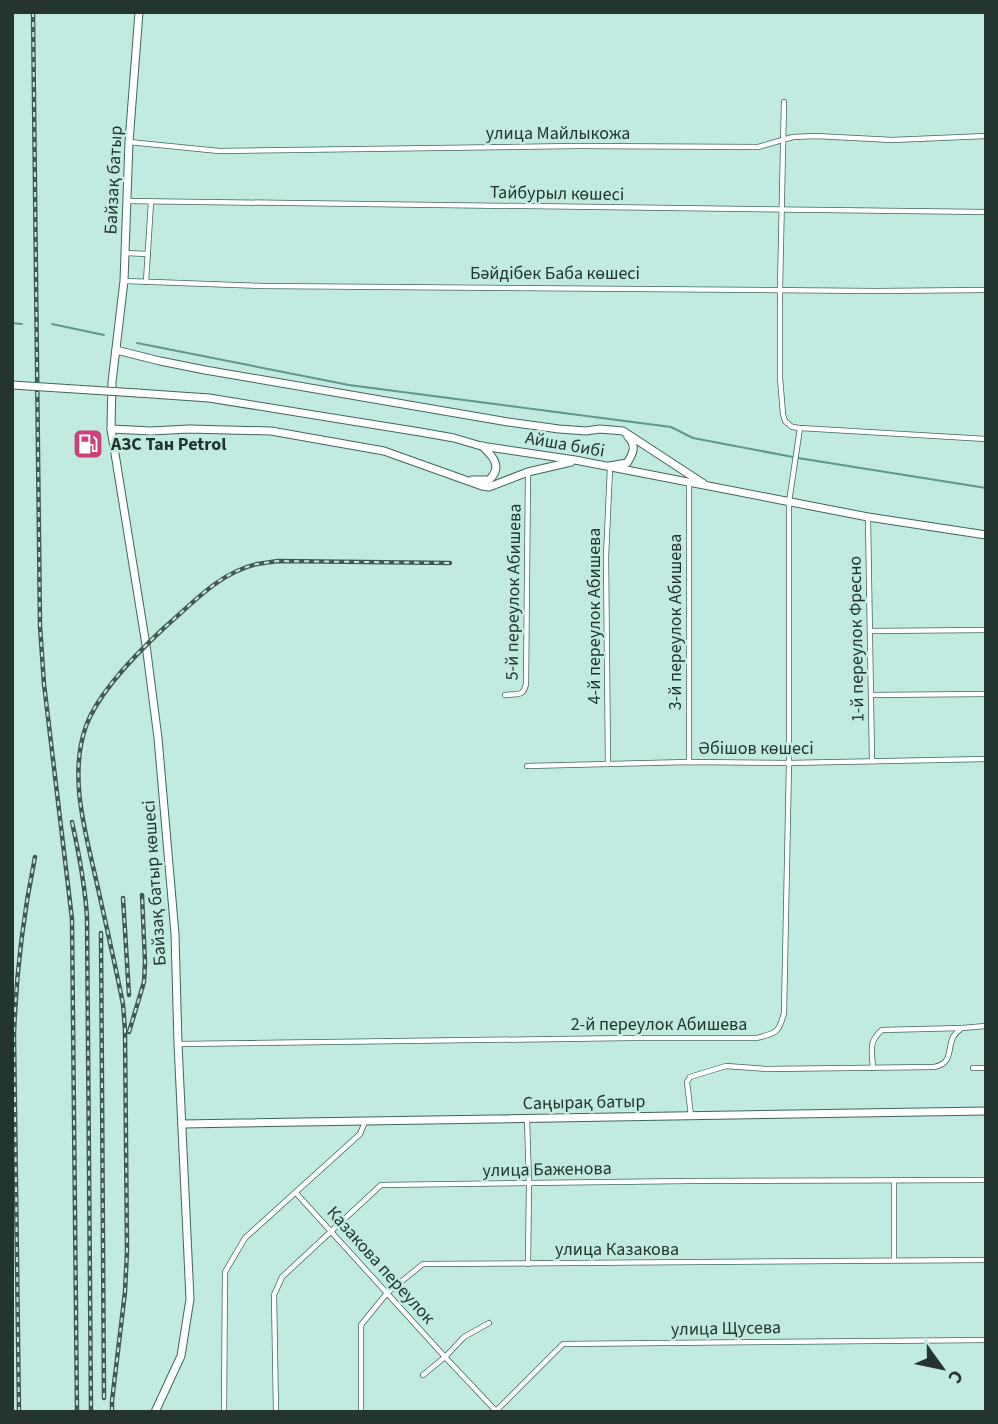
<svg xmlns="http://www.w3.org/2000/svg" width="998" height="1424" font-family="'Source Sans 3',sans-serif">
  <style>
    .lines { fill: none; stroke-linecap: round; stroke-linejoin: round }
    .stream { stroke: #60978c; stroke-width: 2 }
    .street-casing { stroke: #40655d; stroke-width: 6 }
    .secondary-casing { stroke: #40655d; stroke-width: 9 }
    .primary-casing { stroke: #40655d; stroke-width: 9 }
    .street { stroke: #fff; stroke-width: 4.5 }
    .secondary { stroke: #fff; stroke-width: 7 }
    .primary { stroke: #fff; stroke-width: 7 }
    .rail-casing { stroke: #435853; stroke-width: 4.5 }
    .rail { stroke: #c1eae1; stroke-width: 2; stroke-dasharray: 5; stroke-linecap: butt }
    .primary-bridge-casing { stroke: #40655d; stroke-width: 9; stroke-linecap: butt }
    .primary-bridge { stroke: #fff; stroke-width: 7 }
    .labels { text-anchor: middle; stroke-width: 5; stroke-linejoin: round; paint-order: stroke }
    .street-label { font-size: 18px; fill: #243430; stroke: #c1eae1 }
    .poi-label { font-size: 18px; font-weight: bold; fill: #243430; stroke: #c1eae1; text-anchor: start }
  </style>
  <rect width="100%" height="100%" fill="#c1eae1"/>
  <g class="lines">
    <!-- stream -->
    <g class="stream">
      <polyline points="12,323 22,324"/>
      <polyline points="52,324 104,335"/>
      <polyline points="137,343 349,385 671,427 693,438 793,457"/>
      <polyline points="798,458 986,488"/>
    </g>
    <!-- street casing -->
    <g class="street-casing">
      <g id="street">
        <polyline points="784,102 780,289 780,378 783,414 785,421 792,427 800,428 986,439"/>
        <polyline points="129,142 219,151 577,146 758,147 793,137 816,136 892,140 986,136"/>
        <polyline points="128,201 986,212"/>
        <polyline points="125,253 148,254"/>
        <polyline points="125,281 264,286 876,291 986,290"/>
        <polyline points="146,282 151,202"/>
        <polyline points="689,483 689,762"/>
        <polyline points="868,518 872,761"/>
        <polyline points="870,631 986,630"/>
        <path d="M505 695C516 693 523 698 526 684L528 472"/>
        <polyline points="871,695 986,694"/>
        <polyline points="608,764 606,557 610,468"/>
        <polyline points="527,766 689,762 789,763 986,759"/>
        <path d="M179 1044 631 1038H757C776 1033 779 1033 784 1013L789 763V502L800 428"/>
        <path d="M873 1068C872 1051 868 1042 882 1030L962 1028"/>
        <polyline points="973,1068 986,1068"/>
        <path d="M691 1116 687 1082 690 1077 726 1066 766 1069 934 1067C953 1063 947 1051 953 1037 955 1034 959 1030 962 1028L986 1026"/>
        <polyline points="527,1119 529,1184 528,1264"/>
        <polyline points="894,1181 894,1260"/>
        <polyline points="296,1193 445,1357 496,1411"/>
        <polyline points="423,1375 445,1357 464,1337 489,1323"/>
        <polyline points="224,1412 225,1272 245,1238 360,1134 365,1122"/>
        <polyline points="276,1412 274,1295 282,1277 381,1185 689,1181 986,1180"/>
        <polyline points="361,1412 361,1325 387,1293 423,1264 986,1260"/>
        <polyline points="495,1412 563,1344 986,1340"/>
      </g>
    </g>
    <!-- secondary casing -->
    <g class="secondary-casing">
      <g id="secondary">
        <polyline points="139,12 129,142 124,281 112,382 111,429 146,645 158,738 175,934 178,1044 190,1299 181,1356 155,1412"/>
        <polyline points="182,1124 986,1111"/>
      </g>
    </g>
    <!-- primary casing -->
    <g class="primary-casing">
      <g id="primary">
        <polyline points="116,350 160,361 205,370 508,422 559,429 586,431 600,429 623,431 704,484"/>
        <polyline points="137,393 209,398 420,432 454,438 481,446 575,460 868,517 986,535"/>
        <polyline points="111,429 151,431 189,429 271,431 384,451 482,486 489,487 528,472 571,462"/>
        <path d="M609 466 627 463C633 454 637 445 628 437"/>
        <path d="M472 480H489C503 467 493 456 482 446"/>
      </g>
    </g>
    <!-- street -->
    <use href="#street" class="street"/>
    <!-- secondary -->
    <use href="#secondary" class="secondary"/>
    <!-- primary -->
    <use href="#primary" class="primary"/>
    <!-- rail casing -->
    <g class="rail-casing">
      <g id="rail">
        <polyline points="33,12 40,626 44,684 72,919 77,1412"/>
        <path d="M72 822C79 854 85 885 87 917L91 1412"/>
        <polyline points="123,898 129,995"/>
        <polyline points="101,933 104,1398"/>
        <polyline points="129,1032 144,982 145,962 142,895"/>
        <path d="M19 1412 14 1035C16 975 23 916 35 857"/>
        <path d="M112 1412V1401L125 1292 127 1251 125 1030 123 1004C115 964 106 924 97 884 86 834 68 777 86 726 99 691 137 653 165 627 193 603 219 573 257 564 263 563 271 562 278 561L450 563"/>
      </g>
    </g>
    <!-- rail -->
    <use href="#rail" class="rail"/>
    <!-- primary-bridge casing -->
    <g class="primary-bridge-casing">
      <polyline id="primary-bridge" points="12,385 137,393"/>
    </g>
    <!-- primary-bridge -->
    <use href="#primary-bridge" class="primary-bridge"/>
  </g>
  <!-- icons -->
  <defs>
    <g id="fuel-square" transform="scale(1.575)"><rect x="-9" y="-9" width="18" height="18" rx="4" fill="#ca4077" stroke="#c1eae1"/><path d="M-5.5-6h7V0h2V4h1.3V-2.5L3-4.5l.8-.8L6-3V5H2.5V1h-1V6h-7ZM-4.2-4.7v3.2H.2V-4.7Z" fill="#fff"/></g>
  </defs>
  <g fill-rule="evenodd">
    <use href="#fuel-square" x="88" y="444"/>
  </g>
  <g class="labels">
    <!-- street labels -->
    <g class="street-label">
      <text x="558" y="139">улица Майлыкожа</text>
      <text transform="translate(113 180) rotate(-87)" y="6">Байзақ батыр</text>
      <text transform="translate(557 193) rotate(1)" y="6">Тайбурыл көшесі</text>
      <text x="555" y="279">Бәйдібек Баба көшесі</text>
      <text transform="translate(565 444) rotate(10)" y="6">Айша бибі</text>
      <text transform="translate(513 592) rotate(-89)" y="6">5-й переулок Абишева</text>
      <text transform="translate(594 616) rotate(-90)" y="6">4-й переулок Абишева</text>
      <text transform="translate(675 622) rotate(-90)" y="6">3-й переулок Абишева</text>
      <text transform="translate(856 639) rotate(-91)" y="6">1-й переулок Фресно</text>
      <text x="756" y="754">Әбішов көшесі</text>
      <text transform="translate(154 883) rotate(-94)" y="6">Байзақ батыр көшесі</text>
      <text x="659" y="1030">2-й переулок Абишева</text>
      <text transform="translate(584 1102) rotate(-1)" y="6">Саңырақ батыр</text>
      <text transform="translate(547 1169) rotate(-1)" y="6">улица Баженова</text>
      <text x="617" y="1255">улица Казакова</text>
      <text transform="translate(381 1265) rotate(48)" y="6">Казакова переулок</text>
      <text transform="translate(726 1328) rotate(-1)" y="6">улица Щусева</text>
    </g>
    <!-- poi labels -->
    <g class="poi-label">
      <text x="111" y="450">АЗС Тан Petrol</text>
    </g>
  </g>
  <!-- border -->
  <rect width="998" height="1424" fill="none" stroke="#243430" stroke-width="28"/>
  <!-- north arrow -->
  <g transform="translate(942 1368) rotate(123)" stroke="#c1eae1" stroke-width="5" paint-order="stroke">
  <path d="M0-5L12 26L0 18L-12 26Z" fill="#243430"/>
  <text y="-10" font-size="19" font-weight="bold" text-anchor="middle" fill="#243430">С</text>
  </g>
</svg>
